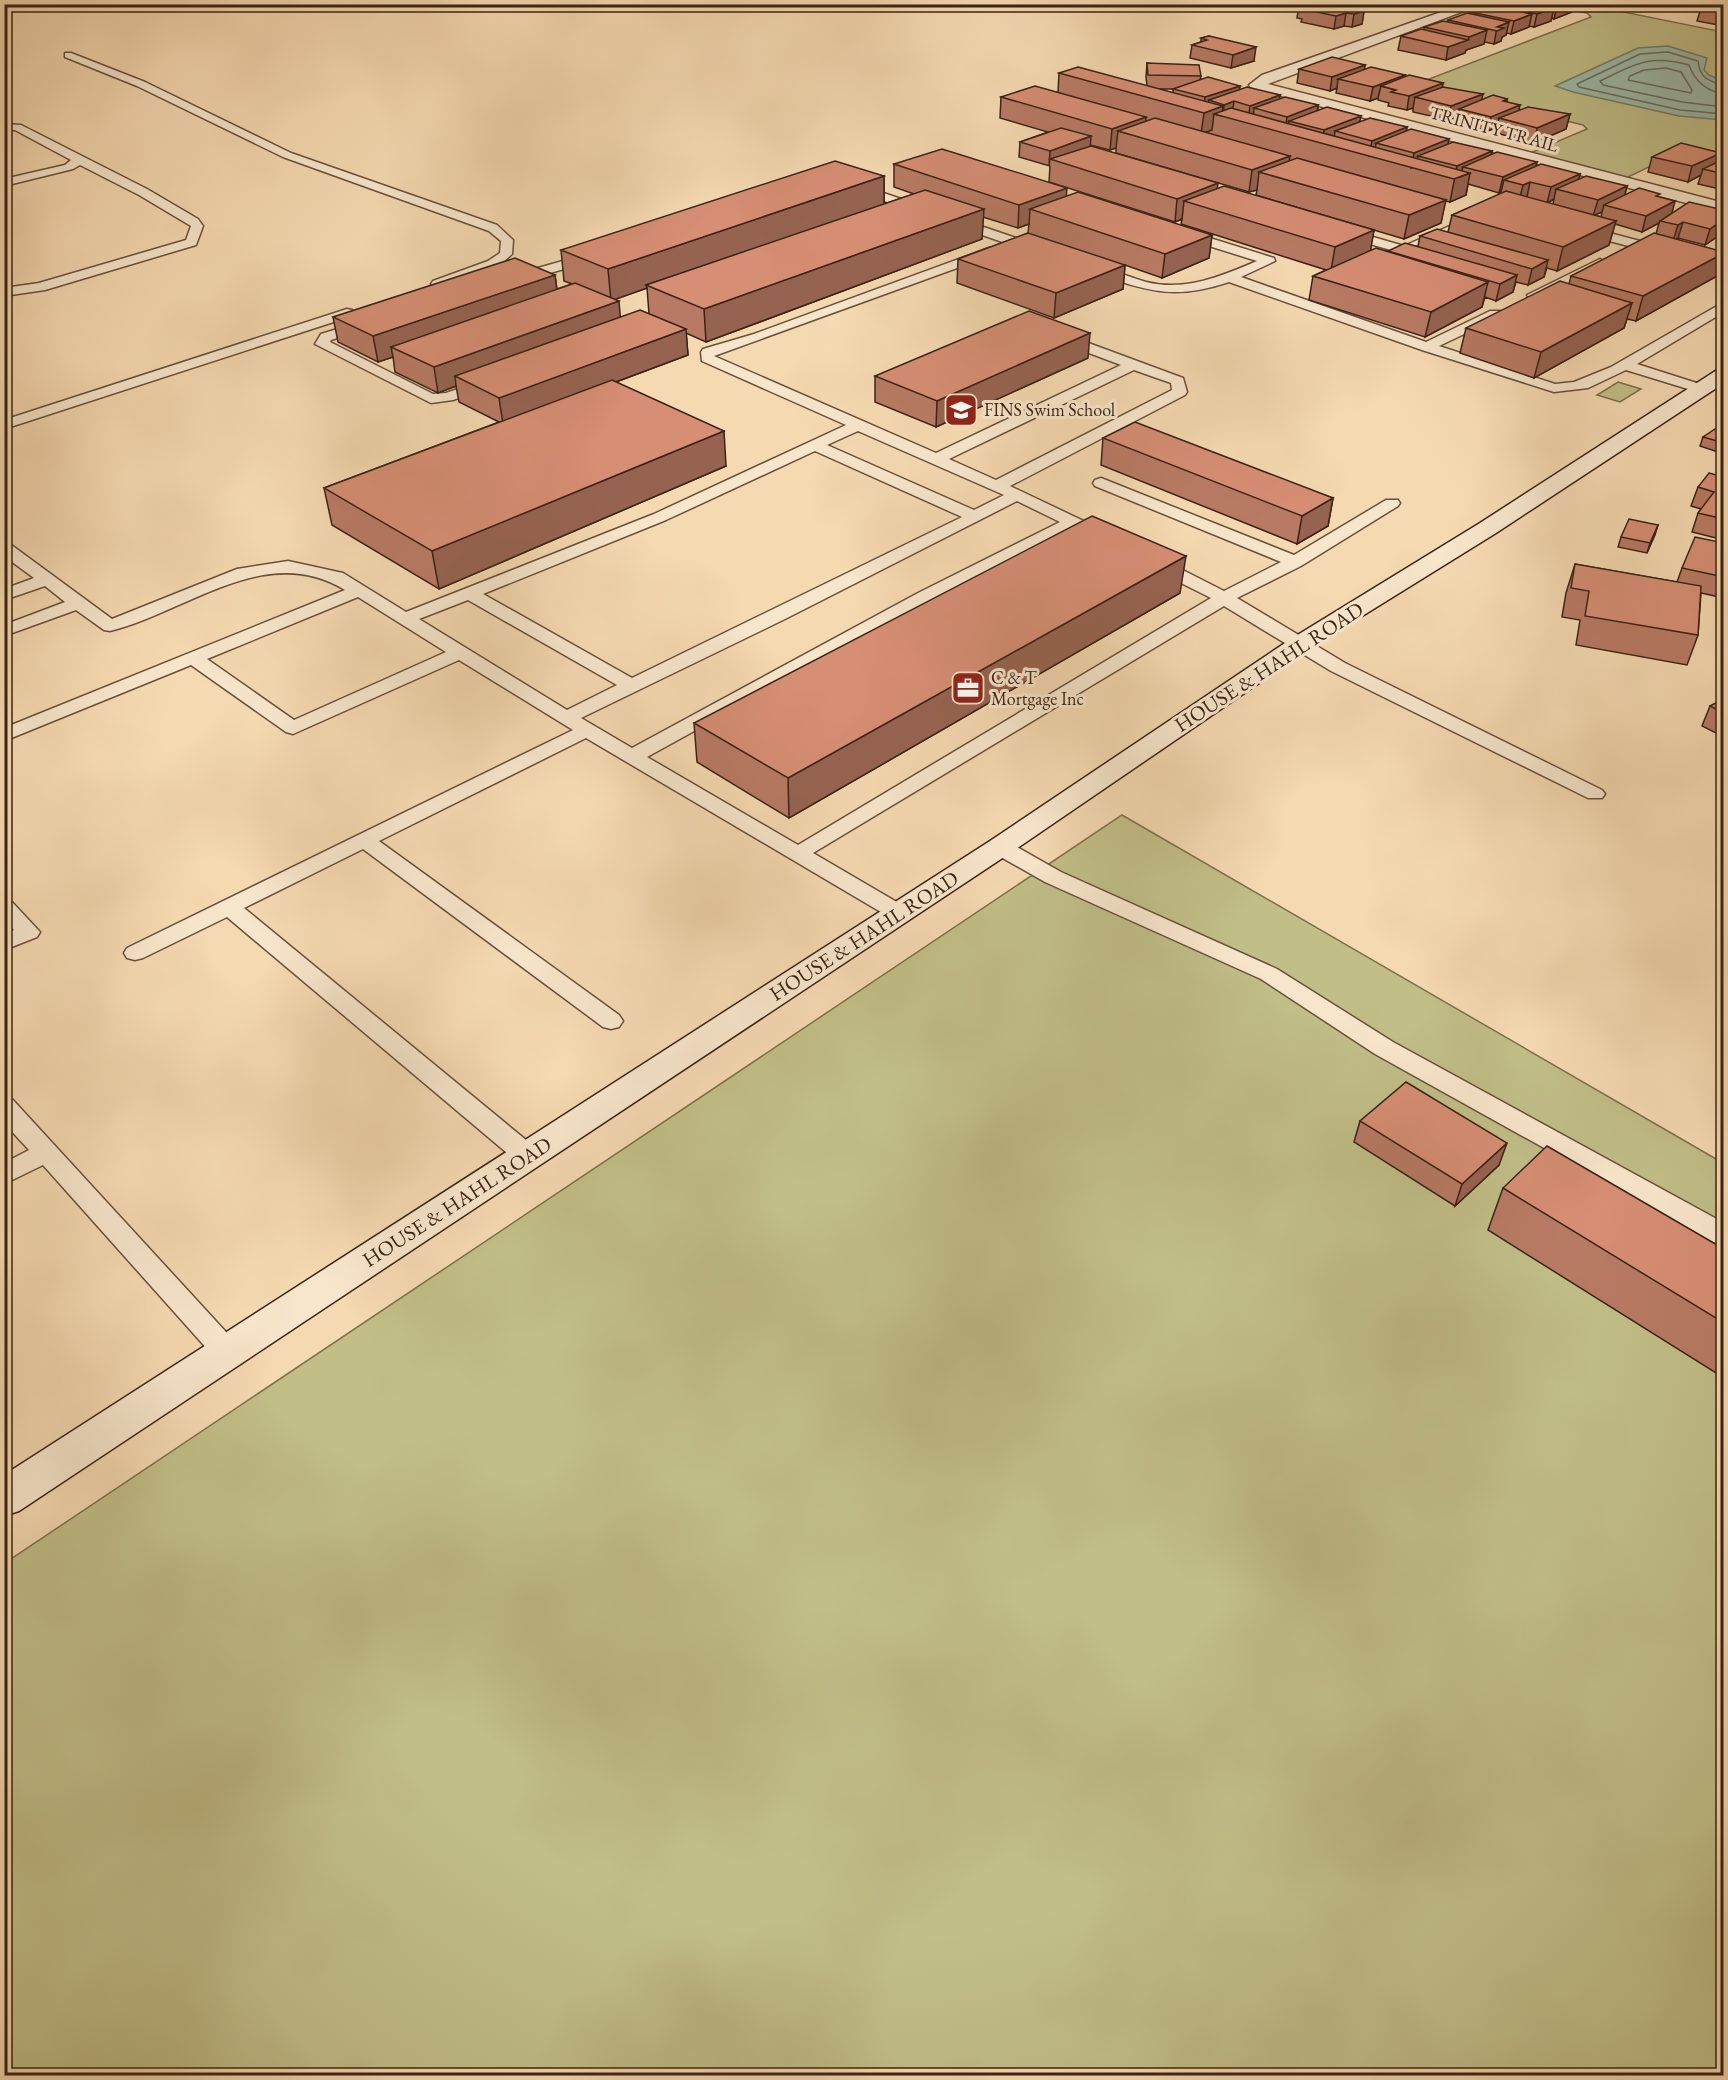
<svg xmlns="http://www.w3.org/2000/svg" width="1728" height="2080" font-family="'EB Garamond',serif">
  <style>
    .green { fill: #c1be88; stroke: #7e704e; stroke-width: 1.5 }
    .water { fill: #9cbaaa; stroke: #757e6e; stroke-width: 1.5 }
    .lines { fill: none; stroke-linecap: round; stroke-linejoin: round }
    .shore { stroke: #6b6e5f; stroke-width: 1.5 }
    .lane-casing { stroke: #69503b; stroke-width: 3 }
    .street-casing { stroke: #69503b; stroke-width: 3 }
    .secondary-casing { stroke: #3a2314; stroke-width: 3 }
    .lane { fill: #f8e6cc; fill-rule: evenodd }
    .street { fill: #f8e6cc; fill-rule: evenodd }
    .secondary { fill: #f8e6cc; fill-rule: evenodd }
    .wall { fill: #b87a64; stroke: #3a2314; stroke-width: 1.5; fill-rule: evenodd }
    .shaded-wall { fill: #966351; stroke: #3a2314; stroke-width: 1.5 }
    .building { fill: #d68e74; stroke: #3a2314; stroke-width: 1.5 }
    .labels { text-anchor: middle; stroke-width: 6; stroke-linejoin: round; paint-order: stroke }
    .far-street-label { font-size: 18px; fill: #3a2314; stroke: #f8e6cc }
    .far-poi-label { font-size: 18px; fill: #3a2314; stroke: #f8e6cc; text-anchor: start }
    .street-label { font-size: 21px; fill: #3a2314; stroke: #f8e6cc }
  </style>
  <rect width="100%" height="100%" fill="#f5d9b1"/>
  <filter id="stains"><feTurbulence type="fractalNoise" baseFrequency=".00333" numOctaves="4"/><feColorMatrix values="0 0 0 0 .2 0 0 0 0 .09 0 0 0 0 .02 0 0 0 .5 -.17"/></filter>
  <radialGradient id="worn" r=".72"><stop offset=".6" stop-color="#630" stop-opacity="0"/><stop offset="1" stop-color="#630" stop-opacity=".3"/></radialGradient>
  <!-- green -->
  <g class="green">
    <polygon points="1546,5 1589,5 1723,32 1723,160 1694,152 1680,152 1626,178 1530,153 1587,129 1583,125 1416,84 1591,17 1587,13"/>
    <polygon points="1618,382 1641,389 1620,402 1597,395"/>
    <polygon points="1122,815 1723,1163 1723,2075 5,2076 5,1563"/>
  </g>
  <!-- water -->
  <polygon class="water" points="1668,46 1707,58 1704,70 1709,75 1723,81 1723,120 1679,116 1573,92 1555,86 1638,48"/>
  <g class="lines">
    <!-- shore -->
    <g class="shore">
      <polygon points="1666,68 1681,72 1692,90 1691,93 1628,80 1630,76 1644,70"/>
      <path d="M1724 86C1708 80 1700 79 1698 61L1668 52 1640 54 1577 84 1579 87 1680 110 1724 114"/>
      <path d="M1724 94C1706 91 1695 82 1689 65 1649 54 1636 64 1600 81L1603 85 1682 102 1724 107"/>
    </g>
    <!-- lane casing -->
    <g class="lane-casing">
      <g id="lane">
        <polygon points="65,53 71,53 145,82 291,153 497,225 513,240 512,254 498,267 443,287 433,287 431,284 433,281 488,261 500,253 501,241 489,231 283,157 137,86 65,57"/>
        <polygon points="4,124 21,125 147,189 198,219 203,226 196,245 45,290 4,296 4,288 39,283 186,240 191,226 139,195 80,165 73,169 4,186 4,179 65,165 71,160 15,130 4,130"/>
        <polygon points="854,183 1019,239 1021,242 1015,246 1011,245 850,189 848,187"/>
        <polygon points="1477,214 1483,218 1481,221 1405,254 1338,235 1336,232 1342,228 1404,246"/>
        <polygon points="1579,225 1724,263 1724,271 1575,232 1573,229 1575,226"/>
        <path d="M1181 229 1274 258 1275 261 1241 277 1426 342 1490 311H1500L1502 314 1500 317 1439 346 1555 384 1574 382 1611 367 1724 302V312L1637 364 1706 386 1708 389 1701 393 1626 370 1588 388 1554 392 1422 350 1229 282C1169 302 1145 289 1088 271L1087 268 1093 264C1111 269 1128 277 1146 282 1185 292 1222 276 1257 261L1177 236 1175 233Z"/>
        <path d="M989 248 993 249 995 252 993 255 714 356 936 453 1121 365 1073 347 1071 344 1073 341H1083L1183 378 1187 392 1185 395 1010 486 1111 534 1113 538 1105 543 1073 529 930 601 647 757 798 845 1211 598 1149 567 1146 563 1149 559H1161L1224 591 1281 562 1095 486 1093 483 1095 480 1101 478 1294 555 1386 500H1398L1400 503 1398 506 1301 566 1237 598 1345 663 1602 790 1605 794 1602 798H1588L1331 671 1224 606 813 853 907 908 910 913 907 918 899 920 891 918 586 738 379 841 619 1015 623 1021 619 1027 611 1029 603 1027 363 849 244 908 537 1149 541 1156 537 1163 528 1165 519 1163 227 917 143 958 135 960 127 958 124 953 127 948 573 730 459 660 293 734 286 732 191 665 4 741V728L345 590C266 541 187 612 110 631L104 630 76 610 4 636V625L65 602 45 586 4 600V589L34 578 4 556V543L10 544 112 619 237 569 288 561 343 573 406 612 654 514 846 425 702 361 701 352 703 349 754 334ZM1134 370 1171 383 1172 390 996 480 949 459ZM858 431 1004 495 974 510 827 445ZM815 451 962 517 632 678 483 594 666 520ZM1017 501 1060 522 918 593 632 748 581 718 787 618ZM358 597 446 652 294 720 207 659ZM468 600 617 685 567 710 419 619Z"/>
        <polygon points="594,252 600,256 599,259 515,283 508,279 510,276"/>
        <polygon points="1600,259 1606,263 1605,266 1539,298 1529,298 1527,295"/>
        <polygon points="347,309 352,310 354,313 352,316 4,429 4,420"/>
        <polygon points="367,320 372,321 374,324 372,327 331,340 330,342 433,394 446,393 487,379 494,383 492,386 453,400 431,403 315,344 321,334"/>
        <polygon points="1000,841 1008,842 1061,872 1277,969 1393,1042 1724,1223 1724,1246 1715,1243 1375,1054 1261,979 1045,882 992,852 989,847 992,842"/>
        <polygon points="4,900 12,902 40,932 37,937 4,950 4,934 14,930 4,920"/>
        <polygon points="4,1097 13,1100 237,1344 241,1352 237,1360 227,1364 217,1360 43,1165 4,1184 4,1163 29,1150 4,1123"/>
      </g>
    </g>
    <!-- street casing -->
    <g class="street-casing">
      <polygon id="street" points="1464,4 1483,4 1268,84 1724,203 1724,213 1251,88 1249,85 1262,75"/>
    </g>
    <!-- secondary casing -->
    <g class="secondary-casing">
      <polygon id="secondary" points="1724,368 1724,383 1496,533 1309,649 1010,853 19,1511 4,1516 4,1475 990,841 1291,639 1480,523 1717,370"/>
    </g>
    <!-- lane -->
    <use href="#lane" class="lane"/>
    <!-- street -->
    <use href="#street" class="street"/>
    <!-- secondary -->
    <use href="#secondary" class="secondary"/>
  </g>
  <!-- wall -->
  <g class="wall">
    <polygon points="1495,4 1574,4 1572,12 1554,19 1552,18 1551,21 1534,27 1529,26 1529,27 1511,34 1507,33 1506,35 1502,37 1501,41 1494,44 1485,42 1484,44 1466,50 1465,53 1446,60 1398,50 1401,36 1424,30 1424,27 1448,22 1448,20 1469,14 1470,12 1493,6"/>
    <polygon points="1624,4 1673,4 1655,11"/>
    <polygon points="1724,4 1724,26 1697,21 1701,8"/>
    <polygon points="1299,5 1364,11 1362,24 1352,27 1344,26 1334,29 1301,22 1302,19 1297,18"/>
    <polygon points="1209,36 1254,61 1231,68 1190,58 1192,45 1201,42 1201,38"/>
    <path d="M1147 63 1201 76 1200 80 1240 86 1239 90 1280 95 1279 99 1318 105V110L1360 122 1407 127 1406 132 1448 144 1492 151 1491 155 1536 166 1580 174 1579 179 1627 186 1625 195 1659 197 1672 213 1724 210V232L1705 245 1678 238 1676 239 1717 276 1636 321 1627 319 1624 328 1534 378 1460 353 1466 328 1569 284 1571 276 1656 234 1659 223 1642 232 1615 224 1609 245 1557 271 1547 268 1544 277 1528 285 1516 282 1513 292 1496 301 1485 297 1482 307 1425 337 1309 300 1313 276 1326 270 1181 224 1182 219 1175 222 1049 182 1050 166 1019 157 1020 142 1048 132 1000 118 1001 97 1058 92 1059 73 1147 86 1146 77ZM1158 89H1173V93ZM1090 145 1110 150 1116 148V153L1249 192 1257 190 1256 195 1404 239 1441 223 1445 201 1450 202 1466 195 1468 184 1499 193 1501 192V194L1452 215 1448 232 1420 236 1418 246 1388 251 1370 250 1374 230 1217 188 1090 146ZM1554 199 1553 204 1547 203ZM1602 212 1601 217 1594 215Z"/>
    <polygon points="1365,65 1364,69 1443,83 1442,87 1482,100 1507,99 1507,102 1519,111 1570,114 1566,129 1534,143 1496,133 1497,127 1488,131 1456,123 1458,117 1448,120 1413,112 1413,108 1407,110 1388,106 1389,103 1378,100 1378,98 1370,101 1336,93 1337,88 1330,91 1297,83 1299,69"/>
    <polygon points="1652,157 1718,162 1724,159 1724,190 1698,184 1701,175 1688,182 1648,172"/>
    <path d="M894 164 1066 196 1212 235 1209 258 1162 278 1125 265 1123 289 1054 318 957 283 958 259 1028 233 1029 224 1018 228 983 217 982 239 706 342 686 333 688 355 616 382 726 466 439 589 332 525 324 488 499 422 459 402 456 386 438 393 395 372 393 357 378 362 338 342 333 317 555 275 557 289 572 284 564 281 561 250 884 176V204L914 194 894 187ZM647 288 649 314 620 317 615 299Z"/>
    <polygon points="1088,358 936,427 875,402 875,376"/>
    <polygon points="1724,426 1724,454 1700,446 1703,437"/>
    <polygon points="1103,438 1333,498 1328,526 1297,544 1101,465"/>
    <polygon points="1724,468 1724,540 1692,532 1698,513 1701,509 1691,506 1698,487 1721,476"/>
    <polygon points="1658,525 1647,553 1618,547 1621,537"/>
    <polygon points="1724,543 1724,598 1701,593 1698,635 1687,665 1576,645 1580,620 1562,617 1566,593 1575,564 1677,582 1682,568"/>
    <polygon points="1180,593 789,818 697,762 694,723"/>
    <polygon points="1724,699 1724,737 1702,726 1710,706"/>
    <polygon points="1360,1121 1499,1165 1455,1206 1354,1142"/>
    <polygon points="1503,1188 1724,1249 1724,1378 1488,1230"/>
  </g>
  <!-- shaded-wall -->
  <g class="shaded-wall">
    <polygon points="1561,4 1574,4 1572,12 1554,19 1557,6"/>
    <polygon points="1657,4 1673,4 1655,11"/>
    <polygon points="1554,8 1551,21 1534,27 1537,14"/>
    <polygon points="1364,11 1362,24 1352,27 1354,14"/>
    <polygon points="1346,13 1344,26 1334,29 1336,16"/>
    <polygon points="1532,14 1529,27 1511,34 1514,21"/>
    <polygon points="1509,22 1506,35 1502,37 1501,41 1494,44 1497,27"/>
    <polygon points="1487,30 1484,44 1466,50 1465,53 1446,60 1448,47 1468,40 1469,37"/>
    <polygon points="1256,47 1254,61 1231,68 1233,55"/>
    <polygon points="1365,65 1363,79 1338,79 1337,88 1330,91 1332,77"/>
    <polygon points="1405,75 1402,89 1396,90 1381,86 1378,98 1370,101 1373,87"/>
    <polygon points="1443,83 1440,97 1415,97 1413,108 1407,110 1409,96"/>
    <polygon points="1240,86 1238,100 1209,100 1207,110 1204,112 1205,97"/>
    <polygon points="1483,94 1480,108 1459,109 1458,117 1448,120 1451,106"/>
    <polygon points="1280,95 1278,110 1254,108 1253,119 1248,120 1250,106"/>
    <polygon points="1507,99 1505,111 1520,105 1517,119 1499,118 1497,127 1488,131 1491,117 1503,101"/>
    <polygon points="1234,101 1232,116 1223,116 1224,105"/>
    <polygon points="1318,105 1316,119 1289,121 1288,130 1285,131 1287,117"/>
    <polygon points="1223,106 1222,116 1214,114 1212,130 1201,134 1204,113"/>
    <polygon points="1570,114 1566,129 1534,143 1537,128"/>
    <polygon points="1361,116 1358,130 1335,131 1334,140 1322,143 1324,130"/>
    <polygon points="1146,117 1144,138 1118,131 1116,148 1110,150 1112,129"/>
    <polygon points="1407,127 1404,141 1376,143 1375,153 1369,156 1372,141"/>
    <polygon points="1091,136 1090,151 1050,159 1049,166 1050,151"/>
    <polygon points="1449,139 1446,154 1418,156 1416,166 1411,168 1414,153"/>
    <polygon points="1492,151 1488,166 1463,167 1460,177 1470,173 1466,195 1450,202 1457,166"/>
    <polygon points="1721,153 1716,168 1703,169 1701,175 1688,182 1692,166"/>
    <polygon points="1290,156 1286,178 1259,172 1257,190 1249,192 1252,170"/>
    <polygon points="1537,162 1533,177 1504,180 1501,192 1499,193 1503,177"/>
    <polygon points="1580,174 1576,189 1556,189 1554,199 1547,203 1551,187"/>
    <polygon points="884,176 884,206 646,285 647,288 611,301 608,269"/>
    <polygon points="1530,182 1527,197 1519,201 1523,185"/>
    <polygon points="1218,183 1215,206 1184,201 1182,219 1175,222 1177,199"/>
    <polygon points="1627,186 1623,201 1604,205 1602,212 1593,216 1598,200"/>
    <polygon points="1067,188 1065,211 1030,209 1029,224 1018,228 1019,205"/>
    <polygon points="1446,200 1441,223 1404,239 1409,215"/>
    <polygon points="1675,201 1671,217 1660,221 1659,223 1642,232 1646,216"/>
    <polygon points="984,209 982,239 706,342 704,309"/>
    <polygon points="1724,219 1724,232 1705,245 1710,229"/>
    <polygon points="1616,221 1609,245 1557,271 1563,247"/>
    <polygon points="1683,222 1678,238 1673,241 1678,225"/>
    <polygon points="1374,230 1370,254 1331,271 1335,247"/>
    <polygon points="1212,235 1209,258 1162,278 1165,254"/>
    <polygon points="1724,253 1724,256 1717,276 1636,321 1643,296"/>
    <polygon points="1548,260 1544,277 1528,285 1532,269"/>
    <polygon points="1125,265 1123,289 1054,318 1056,293"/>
    <polygon points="555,275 558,299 391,347 393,357 378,362 373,336"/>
    <polygon points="1517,275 1513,292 1496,301 1500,284"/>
    <polygon points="1488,282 1482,307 1425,337 1431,312"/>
    <polygon points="619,301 621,326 455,376 456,386 438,393 434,367"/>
    <polygon points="1632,303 1624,328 1534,378 1541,352"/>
    <polygon points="686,329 688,355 503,424 499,398"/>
    <polygon points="1090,333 1088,358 936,427 937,401"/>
    <polygon points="724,431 726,466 439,589 432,551"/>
    <polygon points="4,498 8,508 4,509"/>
    <polygon points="1333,498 1328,526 1297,544 1302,516"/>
    <polygon points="1658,525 1655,535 1647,553 1650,543"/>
    <polygon points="1186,556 1180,593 789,818 788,778"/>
    <polygon points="1507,1143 1499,1165 1455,1206 1462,1184"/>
  </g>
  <!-- building -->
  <g class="building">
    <polygon points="1301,4 1334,4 1364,11 1354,14 1346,13 1336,16 1303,9 1308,7 1299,5"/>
    <polygon points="1495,4 1538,4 1554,8 1537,14 1493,5"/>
    <polygon points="1709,4 1724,4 1724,12 1701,8"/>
    <polygon points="1488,5 1532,14 1514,21 1470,12"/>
    <polygon points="1467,13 1509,22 1497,27 1504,28 1497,31 1448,20"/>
    <polygon points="1443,21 1487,30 1469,37 1424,27"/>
    <polygon points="1421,29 1468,40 1448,47 1401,36"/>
    <polygon points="1209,36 1256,47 1233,55 1192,45 1207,40 1201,38"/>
    <polygon points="1332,57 1365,65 1332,77 1299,69"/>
    <polygon points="1147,63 1199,65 1201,76 1148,75"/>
    <polygon points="1078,67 1223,106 1204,113 1059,73"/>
    <polygon points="1371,67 1405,75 1373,87 1338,79"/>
    <polygon points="1409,75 1443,83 1409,96 1391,92 1396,90 1381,86"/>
    <polygon points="1208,77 1240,86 1205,97 1173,89"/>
    <polygon points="1035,86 1146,117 1112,129 1001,97"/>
    <polygon points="1247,87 1280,95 1250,106 1234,101 1224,105 1209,100"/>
    <polygon points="1443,87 1483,94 1451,106 1415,97"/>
    <polygon points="1493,95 1507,99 1503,101 1520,105 1491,117 1459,109"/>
    <polygon points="1285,97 1318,105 1287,117 1254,108"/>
    <polygon points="1327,107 1361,116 1324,130 1289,121"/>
    <polygon points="1528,107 1570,114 1537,128 1499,118"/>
    <polygon points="1231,108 1470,173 1454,179 1214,114"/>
    <polygon points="1155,118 1290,156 1252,170 1118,131"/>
    <polygon points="1370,118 1407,127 1372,141 1335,131"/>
    <polygon points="1061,128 1091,136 1050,151 1020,142"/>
    <polygon points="1411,129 1449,139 1414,153 1376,143"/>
    <polygon points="1453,142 1492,151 1457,166 1418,156"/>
    <polygon points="1681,143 1721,153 1692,166 1652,157"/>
    <polygon points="1091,146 1218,183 1177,199 1050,159"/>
    <polygon points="942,149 1067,188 1019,205 894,164"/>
    <polygon points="1497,152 1537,162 1503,177 1463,167"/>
    <polygon points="1297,158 1446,200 1409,215 1259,172"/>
    <polygon points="1724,159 1724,174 1703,169"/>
    <polygon points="835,161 884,176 608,269 561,250"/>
    <polygon points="1541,164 1580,174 1551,187 1530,182 1523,185 1504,180"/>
    <polygon points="1586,176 1627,186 1598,200 1556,189"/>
    <polygon points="1224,186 1374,230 1335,247 1184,201"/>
    <polygon points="1639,188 1660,194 1656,196 1675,201 1646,216 1604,205"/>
    <polygon points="925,190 984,209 704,309 646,285"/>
    <polygon points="1506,191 1616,221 1563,247 1452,215"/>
    <polygon points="1078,192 1212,235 1165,254 1030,209"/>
    <polygon points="1689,202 1724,210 1724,219 1710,229 1683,222 1678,225 1660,221"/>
    <polygon points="1437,229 1548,260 1532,269 1420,236"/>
    <polygon points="1028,233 1125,265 1056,293 958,259"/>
    <polygon points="1654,233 1724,252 1724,253 1643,296 1571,276"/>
    <polygon points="1405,243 1517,275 1500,284 1388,251"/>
    <polygon points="1376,248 1488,282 1431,312 1313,276"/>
    <polygon points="515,258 555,275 373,336 333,317"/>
    <polygon points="1560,281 1632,303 1541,352 1466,328"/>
    <polygon points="575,283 619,301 434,367 391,347"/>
    <polygon points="640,310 686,329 499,398 455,376"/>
    <polygon points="1029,311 1090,333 937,401 875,376"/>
    <polygon points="612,380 724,431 432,551 324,488"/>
    <polygon points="1135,422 1333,498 1302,516 1103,438"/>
    <polygon points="1721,425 1724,426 1724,443 1703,437"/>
    <polygon points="1709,473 1724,477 1724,519 1698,513 1714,492 1698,487"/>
    <polygon points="1092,516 1186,556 788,778 694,723"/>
    <polygon points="1629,519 1658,525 1650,543 1621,537"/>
    <polygon points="1695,537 1724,543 1724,577 1682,568"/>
    <polygon points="1575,564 1701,586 1698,635 1585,616 1589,591 1571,588"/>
    <polygon points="1724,699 1724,713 1710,706"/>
    <polygon points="1406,1082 1507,1143 1462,1184 1360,1121"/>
    <polygon points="1547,1146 1724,1249 1724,1323 1503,1188"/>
  </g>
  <!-- icons -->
  <defs>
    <g id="school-square" transform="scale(1.725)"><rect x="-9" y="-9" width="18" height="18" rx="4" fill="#8f2418" stroke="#f8e6cc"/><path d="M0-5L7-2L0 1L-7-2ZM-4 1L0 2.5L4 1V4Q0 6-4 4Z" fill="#fff"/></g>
    <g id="office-square" transform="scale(1.725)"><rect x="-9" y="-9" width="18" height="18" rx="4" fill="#8f2418" stroke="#f8e6cc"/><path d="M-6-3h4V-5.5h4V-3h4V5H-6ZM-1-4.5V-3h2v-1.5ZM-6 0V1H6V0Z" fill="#fff"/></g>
  </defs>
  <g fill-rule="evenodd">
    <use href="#school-square" x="961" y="410"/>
    <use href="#office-square" x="968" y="688"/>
  </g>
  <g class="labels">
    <!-- far-street labels -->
    <g class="far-street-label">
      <text transform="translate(1494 129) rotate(15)" y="6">TRINITY TRAIL</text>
    </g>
    <!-- far-poi labels -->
    <g class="far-poi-label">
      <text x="984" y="416">FINS Swim School</text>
      <text x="991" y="684">C &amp; T<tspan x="991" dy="21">Mortgage Inc</tspan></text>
    </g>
    <!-- street labels -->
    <g class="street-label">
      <text transform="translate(1269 667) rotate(-33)" y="7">HOUSE &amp; HAHL ROAD</text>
      <text transform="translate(864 936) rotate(-33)" y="7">HOUSE &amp; HAHL ROAD</text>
      <text transform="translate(457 1202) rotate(-33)" y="7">HOUSE &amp; HAHL ROAD</text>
    </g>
  </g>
  <!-- margin -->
  <rect width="1728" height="2080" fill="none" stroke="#f5d9b1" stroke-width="24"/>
  <rect x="6" y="6" width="1716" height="2068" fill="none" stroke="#3a2314" stroke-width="3"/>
  <rect x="12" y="12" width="1704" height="2056" fill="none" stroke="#3a2314" stroke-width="1.5"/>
  <rect width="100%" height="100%" filter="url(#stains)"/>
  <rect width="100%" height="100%" fill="url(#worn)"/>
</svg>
